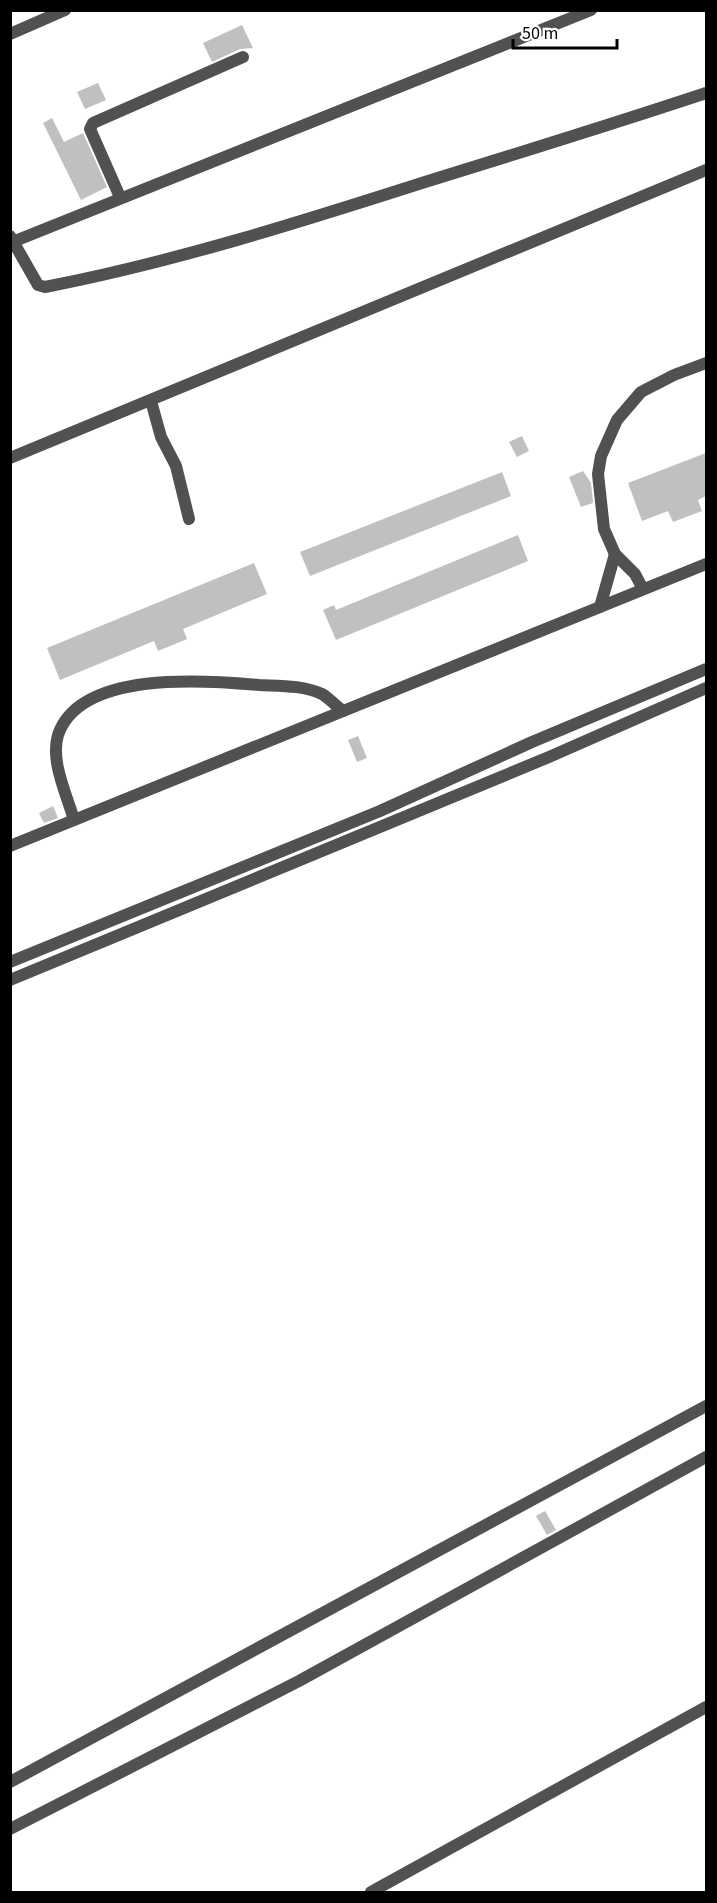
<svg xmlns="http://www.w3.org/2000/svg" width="717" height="1903" font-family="'Source Sans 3',sans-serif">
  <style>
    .building { fill: #c0c0c0 }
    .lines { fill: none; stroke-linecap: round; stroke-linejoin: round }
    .minor { stroke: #515151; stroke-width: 12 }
  </style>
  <rect width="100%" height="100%" fill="#fff"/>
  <!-- building -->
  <g class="building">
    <polygon points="242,25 253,48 240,49 212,62 203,43"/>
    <polygon points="98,83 106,100 85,109 77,92"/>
    <polygon points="52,118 64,142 83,133 107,187 81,200 43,123"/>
    <polygon points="522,436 529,451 517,457 509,442"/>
    <polygon points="706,453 706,496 698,500 702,511 673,522 668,511 642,521 628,483"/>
    <polygon points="583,471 591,483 593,503 581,507 569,477"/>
    <polygon points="502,472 511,496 310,576 300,552"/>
    <polygon points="518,535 528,561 336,640 323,610 334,605 336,610"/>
    <polygon points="254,563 267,594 183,629 187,639 158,651 154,641 60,680 47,648"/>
    <polygon points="358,736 367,758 357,762 348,740"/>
    <polygon points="53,806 58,818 44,823 39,813"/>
    <polygon points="545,1511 556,1530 547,1535 536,1516"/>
  </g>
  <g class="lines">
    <!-- minor -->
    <g class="minor">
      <polyline points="10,34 65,10"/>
      <polyline points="120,197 90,129 93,123 243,57"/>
      <path d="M10 236 38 285 45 287C174 262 300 222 425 182 519 153 613 124 706 93"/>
      <polyline points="10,243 591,10"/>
      <polyline points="151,401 161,437 176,466 189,519"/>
      <polyline points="10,458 706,170"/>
      <polyline points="643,589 635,574 615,554 604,529 598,474 601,456 617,420 641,392 674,375 706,363"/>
      <polyline points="600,607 615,554"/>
      <path d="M74 820C67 795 50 761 58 735 80 670 205 680 259 685 279 686 303 685 322 694 329 698 336 706 343 711"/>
      <polyline points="10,846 706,564"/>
      <polyline points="10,962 380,811 532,742 706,669"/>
      <polyline points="10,980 549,757 706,688"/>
      <polyline points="10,1782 706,1406"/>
      <polyline points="10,1829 299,1681 706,1457"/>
      <polyline points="371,1892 706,1707"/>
    </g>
  </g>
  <!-- border -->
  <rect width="717" height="1903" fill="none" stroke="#000000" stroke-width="24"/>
  <!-- scale -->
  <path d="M513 39v9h104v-9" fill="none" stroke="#000000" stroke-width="3"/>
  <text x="522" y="39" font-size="18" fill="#000000" stroke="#ffffff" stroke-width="4.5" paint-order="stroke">50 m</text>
</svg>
